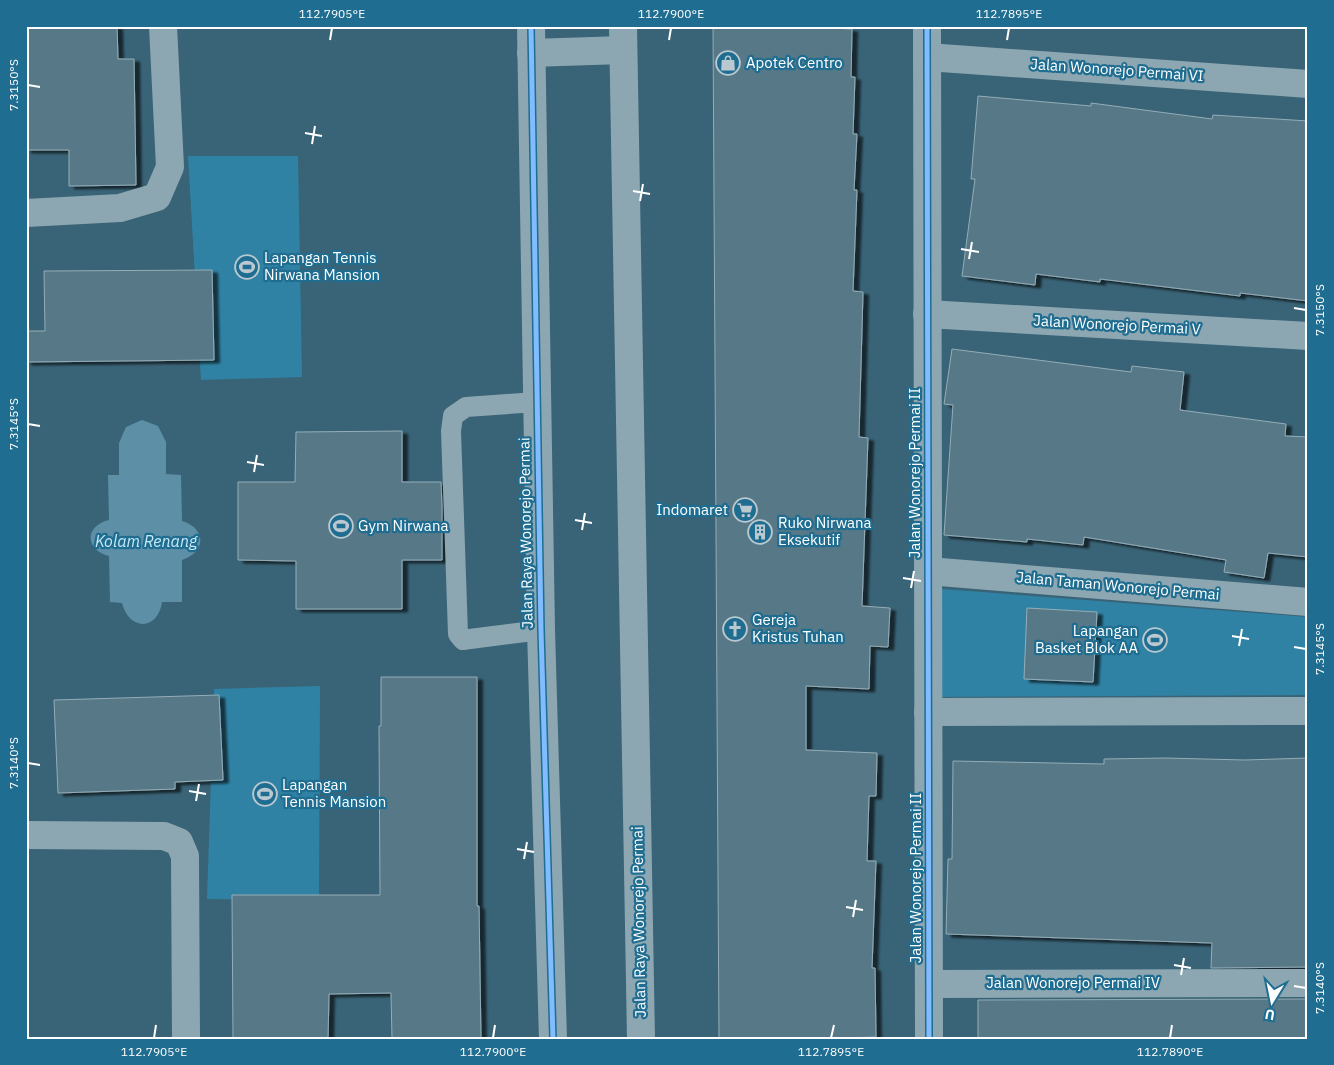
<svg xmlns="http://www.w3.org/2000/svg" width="1334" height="1065" font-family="'IBM Plex Sans',sans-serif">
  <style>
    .green { fill: #3082a4 }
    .water { fill: #5d90a7 }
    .building { fill: #567887; stroke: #95adb7; filter: url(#shadow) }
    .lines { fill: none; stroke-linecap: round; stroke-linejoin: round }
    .lane { stroke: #8da7b2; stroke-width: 20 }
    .street { stroke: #8da7b2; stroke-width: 28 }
    .cycleway-casing { stroke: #1f6d90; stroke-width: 8 }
    .cycleway { stroke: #80bcff; stroke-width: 5 }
    .ticks { fill: none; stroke: #fff; stroke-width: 2 }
    .labels { text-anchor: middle; stroke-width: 4.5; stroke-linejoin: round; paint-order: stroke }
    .poi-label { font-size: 15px; fill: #fff; stroke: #1f6d90; text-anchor: start }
    .street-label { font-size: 15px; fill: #fff; stroke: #1f6d90 }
    .water-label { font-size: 16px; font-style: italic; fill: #c8e9f6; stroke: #1f6d90 }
    .neatline { fill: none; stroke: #fff; stroke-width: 2 }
    .ticks-label { font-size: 12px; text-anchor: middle; fill: #fff }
  </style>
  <defs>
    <filter id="shadow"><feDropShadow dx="5.5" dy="3" stdDeviation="1" flood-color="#0009"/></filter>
  </defs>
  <rect width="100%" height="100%" fill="#396376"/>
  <!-- green -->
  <g class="green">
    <polygon points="188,156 298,156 302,377 201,380"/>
    <polygon points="928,588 1308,617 1308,695 934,697"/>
    <polygon points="320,686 319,900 207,899 214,689"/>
  </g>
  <!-- water -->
  <path class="water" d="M142 420 158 426 166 442V474L181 475 182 521C206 528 207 552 182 560V602H162C158 631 129 631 122 603L110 602 109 556C85 550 84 526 109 520L108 475H119V443L126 427Z"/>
  <!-- building -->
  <g class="building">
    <polygon points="26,26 117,26 118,59 134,59 136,185 69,186 69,150 26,150"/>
    <polygon points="713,26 793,26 852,29 851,77 855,77 853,134 857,134 854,190 857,190 853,291 863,292 859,437 868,438 862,606 890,608 888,647 870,646 869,689 806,686 806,750 877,753 876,796 869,796 867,861 876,861 872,968 875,968 876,1037 809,1039 719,1039"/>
    <polygon points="978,96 1091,106 1091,103 1212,119 1213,115 1308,121 1308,301 1240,293 1240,296 1100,279 1100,282 1036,274 1035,285 962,276 975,179 971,179"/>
    <polygon points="212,270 214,360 26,362 26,331 45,331 44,271"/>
    <polygon points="952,349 1131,372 1132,366 1184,372 1180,410 1286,424 1285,436 1308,437 1308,557 1268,553 1264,578 1224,572 1226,560 1084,537 1083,545 1027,539 1027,542 944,535 953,405 944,404"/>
    <polygon points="402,431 402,482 441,482 442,506 442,560 402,560 402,609 296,609 296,561 238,560 238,482 295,482 296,432"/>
    <polygon points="1027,608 1097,612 1093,682 1024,679"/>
    <polygon points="381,677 477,677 477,906 479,906 481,1039 392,1039 391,993 329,994 328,1039 233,1039 232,895 380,895 379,726 381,726"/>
    <polygon points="219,695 223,780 175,782 175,789 58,793 54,700"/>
    <polygon points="1165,758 1245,760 1308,758 1308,967 1211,968 1212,943 946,934 948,859 952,859 953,761 1104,764 1104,759"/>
    <polygon points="1308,999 1308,1039 978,1039 978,1000"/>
  </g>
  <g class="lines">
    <!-- lane -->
    <polyline class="lane" points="536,402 466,407 453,416 451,431 458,634 463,640 470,639 541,630"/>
    <!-- street -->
    <g class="street">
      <polyline points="531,26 541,630 553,1039"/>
      <polyline points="623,26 641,1039"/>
      <polyline points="927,26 929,1039"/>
      <polyline points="531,53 623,50"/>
      <polyline points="927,57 1308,84"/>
      <polyline points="26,213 120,208 157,197 170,167 163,26"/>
      <polyline points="927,314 1308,336"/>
      <polyline points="928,571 1308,602"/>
      <polyline points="928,712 1308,711"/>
      <polyline points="26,835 164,836 179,842 185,856 186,1039"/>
      <polyline points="929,984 1308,983"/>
    </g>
    <!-- cycleway casing -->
    <g class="cycleway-casing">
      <g id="cycleway">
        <polyline points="531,26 541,630 553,1039"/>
        <polyline points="927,26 929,1039"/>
      </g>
    </g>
    <!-- cycleway -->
    <use href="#cycleway" class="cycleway"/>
  </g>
  <!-- ticks -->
  <path class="ticks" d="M330 40 332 28M669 40 671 28M1007 40 1009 28M28 85 40 87M305 133 322 136M312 144 315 126M633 191 650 194M640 201 643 184M961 249 979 252M969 259 972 242M1294 308 1306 310M28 424 40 426M247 462 264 465M254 472 257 455M575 520 592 523M582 530 585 513M903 578 921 581M911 588 914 571M1232 636 1249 639M1239 646 1242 629M1294 647 1306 649M28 763 40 765M189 791 206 794M196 801 199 784M517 849 534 852M524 859 527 842M846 907 863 910M853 917 856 900M1174 965 1191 968M1181 975 1184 958M1294 986 1306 988M154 1038 156 1025M493 1038 495 1025M831 1038 834 1025M1170 1038 1172 1025"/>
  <!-- icons -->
  <defs>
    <g id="shop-ring" transform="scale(1.25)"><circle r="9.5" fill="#1f6d90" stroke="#bac8cf" stroke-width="1.5"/><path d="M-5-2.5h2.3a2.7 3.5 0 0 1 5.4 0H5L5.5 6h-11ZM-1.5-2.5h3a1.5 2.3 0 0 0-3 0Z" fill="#bac8cf"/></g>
    <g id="stadium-ring" transform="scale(1.25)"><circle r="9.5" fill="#1f6d90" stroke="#bac8cf" stroke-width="1.5"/><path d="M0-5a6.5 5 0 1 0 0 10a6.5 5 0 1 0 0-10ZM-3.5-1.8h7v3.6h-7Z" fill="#bac8cf"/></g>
    <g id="supermarket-ring" transform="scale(1.25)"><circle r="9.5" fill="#1f6d90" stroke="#bac8cf" stroke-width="1.5"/><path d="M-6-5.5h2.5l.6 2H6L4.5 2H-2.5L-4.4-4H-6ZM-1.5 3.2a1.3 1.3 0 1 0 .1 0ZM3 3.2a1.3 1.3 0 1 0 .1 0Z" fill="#bac8cf"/></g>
    <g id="building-ring" transform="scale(1.25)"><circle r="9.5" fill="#1f6d90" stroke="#bac8cf" stroke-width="1.5"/><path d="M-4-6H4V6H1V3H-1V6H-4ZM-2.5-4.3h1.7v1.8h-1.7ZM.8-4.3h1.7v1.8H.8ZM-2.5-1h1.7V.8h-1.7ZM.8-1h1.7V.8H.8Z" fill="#bac8cf"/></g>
    <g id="church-ring" transform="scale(1.25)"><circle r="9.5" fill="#1f6d90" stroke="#bac8cf" stroke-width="1.5"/><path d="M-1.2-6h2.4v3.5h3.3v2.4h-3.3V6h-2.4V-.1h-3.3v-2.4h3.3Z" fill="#bac8cf"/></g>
  </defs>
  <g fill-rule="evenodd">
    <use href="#shop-ring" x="728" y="63"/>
    <use href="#stadium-ring" x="247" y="267"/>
    <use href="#supermarket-ring" x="745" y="510"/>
    <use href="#stadium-ring" x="341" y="526"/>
    <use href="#building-ring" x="760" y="532"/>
    <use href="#church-ring" x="735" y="629"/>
    <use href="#stadium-ring" x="1155" y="640"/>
    <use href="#stadium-ring" x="265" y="794"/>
  </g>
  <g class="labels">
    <!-- poi labels -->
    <g class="poi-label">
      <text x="746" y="68">Apotek Centro</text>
      <text x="264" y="263">Lapangan Tennis<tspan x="264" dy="17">Nirwana Mansion</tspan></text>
      <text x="728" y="515" text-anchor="end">Indomaret</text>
      <text x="778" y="528">Ruko Nirwana<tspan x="778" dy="17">Eksekutif</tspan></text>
      <text x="358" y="531">Gym Nirwana</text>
      <text x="752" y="625">Gereja<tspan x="752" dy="17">Kristus Tuhan</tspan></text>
      <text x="1138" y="636" text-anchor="end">Lapangan<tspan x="1138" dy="17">Basket Blok AA</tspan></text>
      <text x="282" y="790">Lapangan<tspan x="282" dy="17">Tennis Mansion</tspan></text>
    </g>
    <!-- street labels -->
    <g class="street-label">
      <text transform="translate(1117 70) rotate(4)" y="5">Jalan Wonorejo Permai VI</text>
      <text transform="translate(1117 325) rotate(3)" y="5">Jalan Wonorejo Permai V</text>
      <text transform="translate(915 473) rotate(-90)" y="5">Jalan Wonorejo Permai II</text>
      <text transform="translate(526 533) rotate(-91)" y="5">Jalan Raya Wonorejo Permai</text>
      <text transform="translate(1118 586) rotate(5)" y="5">Jalan Taman Wonorejo Permai</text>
      <text transform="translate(916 878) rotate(-90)" y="5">Jalan Wonorejo Permai II</text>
      <text transform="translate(639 922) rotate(-91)" y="5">Jalan Raya Wonorejo Permai</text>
      <text x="1073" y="988">Jalan Wonorejo Permai IV</text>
    </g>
    <!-- water labels -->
    <g class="water-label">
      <text x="146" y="547">Kolam Renang</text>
    </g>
  </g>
  <!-- border -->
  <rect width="1334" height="1065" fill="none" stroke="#1f6d90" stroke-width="55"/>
  <!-- north arrow -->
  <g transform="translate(1272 1002) rotate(190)" stroke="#1f6d90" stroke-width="4" paint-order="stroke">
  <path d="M0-4L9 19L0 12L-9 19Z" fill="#ffffff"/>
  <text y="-8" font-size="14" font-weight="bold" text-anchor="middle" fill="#ffffff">U</text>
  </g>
  <rect x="28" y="28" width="1278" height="1010" class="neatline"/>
  <g class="ticks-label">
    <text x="332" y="18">112.7905°E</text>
    <text x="671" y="18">112.7900°E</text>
    <text x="1009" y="18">112.7895°E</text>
    <text transform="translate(14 85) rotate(-90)" y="4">7.3150°S</text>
    <text transform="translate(1320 310) rotate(-90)" y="4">7.3150°S</text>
    <text transform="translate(14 424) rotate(-90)" y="4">7.3145°S</text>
    <text transform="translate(1320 649) rotate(-90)" y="4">7.3145°S</text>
    <text transform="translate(14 763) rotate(-90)" y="4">7.3140°S</text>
    <text transform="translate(1320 988) rotate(-90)" y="4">7.3140°S</text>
    <text x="154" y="1056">112.7905°E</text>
    <text x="493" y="1056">112.7900°E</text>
    <text x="831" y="1056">112.7895°E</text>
    <text x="1170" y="1056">112.7890°E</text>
  </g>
</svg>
